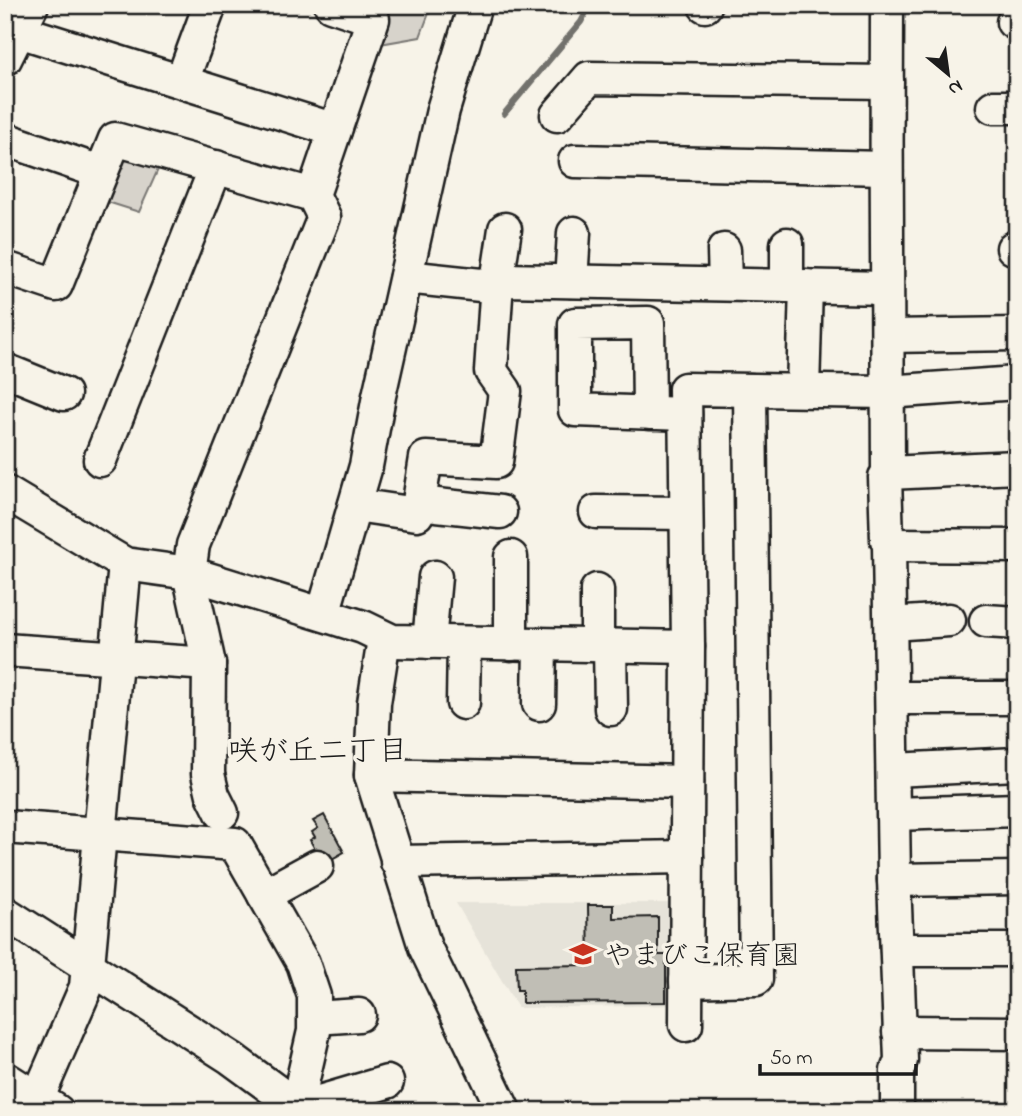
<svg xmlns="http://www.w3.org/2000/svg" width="1022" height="1116" font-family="'Indie Flower','Klee One',sans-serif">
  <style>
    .built { fill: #e6e3d9 }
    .green { fill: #d7d3cb; stroke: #7a7874; stroke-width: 2 }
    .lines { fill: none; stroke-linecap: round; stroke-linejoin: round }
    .stream { stroke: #72716c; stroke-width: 6 }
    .building { fill: #c0beb5; stroke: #1c1c1c; stroke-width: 2 }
    .minor-casing { stroke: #1c1c1c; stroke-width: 37 }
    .minor { stroke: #f7f3e8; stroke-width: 32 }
    .labels { text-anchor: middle; stroke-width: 7; stroke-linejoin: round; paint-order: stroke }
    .poi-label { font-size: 28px; fill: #1c1c1c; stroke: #f7f3e8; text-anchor: start }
    .neighbourhood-label { font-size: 30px; fill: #1c1c1c; stroke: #f7f3e8 }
  </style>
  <rect width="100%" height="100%" fill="#f7f3e8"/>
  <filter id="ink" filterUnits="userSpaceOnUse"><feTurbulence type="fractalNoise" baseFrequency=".0143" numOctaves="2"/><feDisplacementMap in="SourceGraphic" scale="14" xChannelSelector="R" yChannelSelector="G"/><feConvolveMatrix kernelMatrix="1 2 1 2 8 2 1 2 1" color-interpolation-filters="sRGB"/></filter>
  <g filter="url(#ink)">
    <!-- built -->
    <polygon class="built" points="456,903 679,903 680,1005 518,1008"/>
    <!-- green -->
    <g class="green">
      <polygon points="365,5 432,5 420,37 374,45"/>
      <polygon points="116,142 164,156 139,212 95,198"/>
    </g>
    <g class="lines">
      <!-- stream -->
      <polyline class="stream" points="504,114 581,22 590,5"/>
    </g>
    <!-- building -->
    <g class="building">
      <polygon points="324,815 344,852 323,864 310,840 315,837 312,832 318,828 313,821"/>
      <polygon points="588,905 613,905 613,918 658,917 658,955 666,955 666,1002 522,1003 522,990 517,990 516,966 589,965"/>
    </g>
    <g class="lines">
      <!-- minor casing -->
      <g class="minor-casing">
        <g id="minor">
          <path d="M887 5C886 161 887 317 888 473L885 477 887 540 889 545 894 880 901 1060 897 1071V1111"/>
          <polyline points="705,6 705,5"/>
          <polyline points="1013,22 1017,22"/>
          <polyline points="19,31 335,130"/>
          <polyline points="5,59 32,5"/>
          <polyline points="182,81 210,5"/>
          <polyline points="993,107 1017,107"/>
          <polyline points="557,115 589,78 887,82"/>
          <polyline points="5,139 100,172"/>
          <polyline points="575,161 886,168"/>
          <polyline points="1013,248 1017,248"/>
          <polyline points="724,250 725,284"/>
          <polyline points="5,268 56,285 115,139 313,195"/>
          <polyline points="406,277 481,285 505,280 886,288"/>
          <polyline points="571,281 574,233"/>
          <polyline points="787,286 787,244"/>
          <polyline points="888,336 1017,334"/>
          <polyline points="5,370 64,394"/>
          <polyline points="803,390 806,286"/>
          <polyline points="649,413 648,323 575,324 575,410 685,414"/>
          <polyline points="100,460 216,167"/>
          <polyline points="888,473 1017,467"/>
          <polyline points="5,492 125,564 189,573 363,627 392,641 688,647"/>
          <polyline points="419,503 500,512"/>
          <polyline points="355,505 417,514 426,458 496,462 505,391 491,371 497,282 505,229"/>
          <polyline points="596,512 686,513"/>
          <polyline points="889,545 1017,546"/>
          <polyline points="511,557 511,644"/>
          <polyline points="323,614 366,466 379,396 443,110 475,5"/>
          <polyline points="986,621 1017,623"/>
          <polyline points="891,624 949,620"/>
          <polyline points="384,639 374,703 371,775 425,947 504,1111"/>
          <polyline points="429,642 435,577"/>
          <polyline points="597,645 597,590"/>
          <polyline points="610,646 611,709"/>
          <polyline points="5,650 209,664"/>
          <polyline points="892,698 1013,698"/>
          <polyline points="463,703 464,643"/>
          <polyline points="539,704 540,644"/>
          <polyline points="893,770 1017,764"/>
          <polyline points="371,775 687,782"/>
          <polyline points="222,813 213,795 208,774 209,664 189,573 193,545 324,217 313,195 373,19 331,5"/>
          <polyline points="894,814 1017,810"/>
          <polyline points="5,827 235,844 303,963 314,996 314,1031 303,1079 299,1111"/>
          <polyline points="397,862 687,857"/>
          <polyline points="894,880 1017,878"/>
          <polyline points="264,895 317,866"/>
          <polyline points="5,913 231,1058 299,1108 387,1082"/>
          <polyline points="897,950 1017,950"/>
          <polyline points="686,981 756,979 750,390"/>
          <polyline points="315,1018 359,1015"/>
          <polyline points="686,1025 688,647 685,389 887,392 1017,383"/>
          <polyline points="899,1032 1017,1033"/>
          <polyline points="5,1078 57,1111"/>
          <polyline points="32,1111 86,987 125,564"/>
        </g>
      </g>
      <!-- minor -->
      <use href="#minor" class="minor"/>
    </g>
  </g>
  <!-- icons -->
  <defs>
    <g id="school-bare" transform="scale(2.1)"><path d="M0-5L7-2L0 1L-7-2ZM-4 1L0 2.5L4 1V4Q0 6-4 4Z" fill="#c8321e" stroke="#f7f3e8" stroke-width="2.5" paint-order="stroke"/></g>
  </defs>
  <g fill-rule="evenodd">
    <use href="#school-bare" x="583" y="954"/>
  </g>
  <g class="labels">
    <!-- poi labels -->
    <g class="poi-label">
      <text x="604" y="964">やまびこ保育園</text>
    </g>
    <!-- neighbourhood labels -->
    <g class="neighbourhood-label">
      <text x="318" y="760">咲が丘二丁目</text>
    </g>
  </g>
  <!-- margin -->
  <rect width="1022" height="1116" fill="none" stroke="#f7f3e8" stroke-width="28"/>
  <rect x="14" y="14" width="994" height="1088" fill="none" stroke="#1c1c1c" stroke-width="2.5" filter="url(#ink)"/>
  <!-- north arrow -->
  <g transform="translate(948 74) rotate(151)" stroke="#f7f3e8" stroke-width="5" paint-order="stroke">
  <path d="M0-5L12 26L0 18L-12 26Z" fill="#1c1c1c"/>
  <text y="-10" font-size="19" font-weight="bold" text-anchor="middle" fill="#1c1c1c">N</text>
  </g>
  <!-- scale -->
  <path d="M760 1064v10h156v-10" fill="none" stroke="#1c1c1c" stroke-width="3.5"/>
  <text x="770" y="1064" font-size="21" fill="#1c1c1c" stroke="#f7f3e8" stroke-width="5" paint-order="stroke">50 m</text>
</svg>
